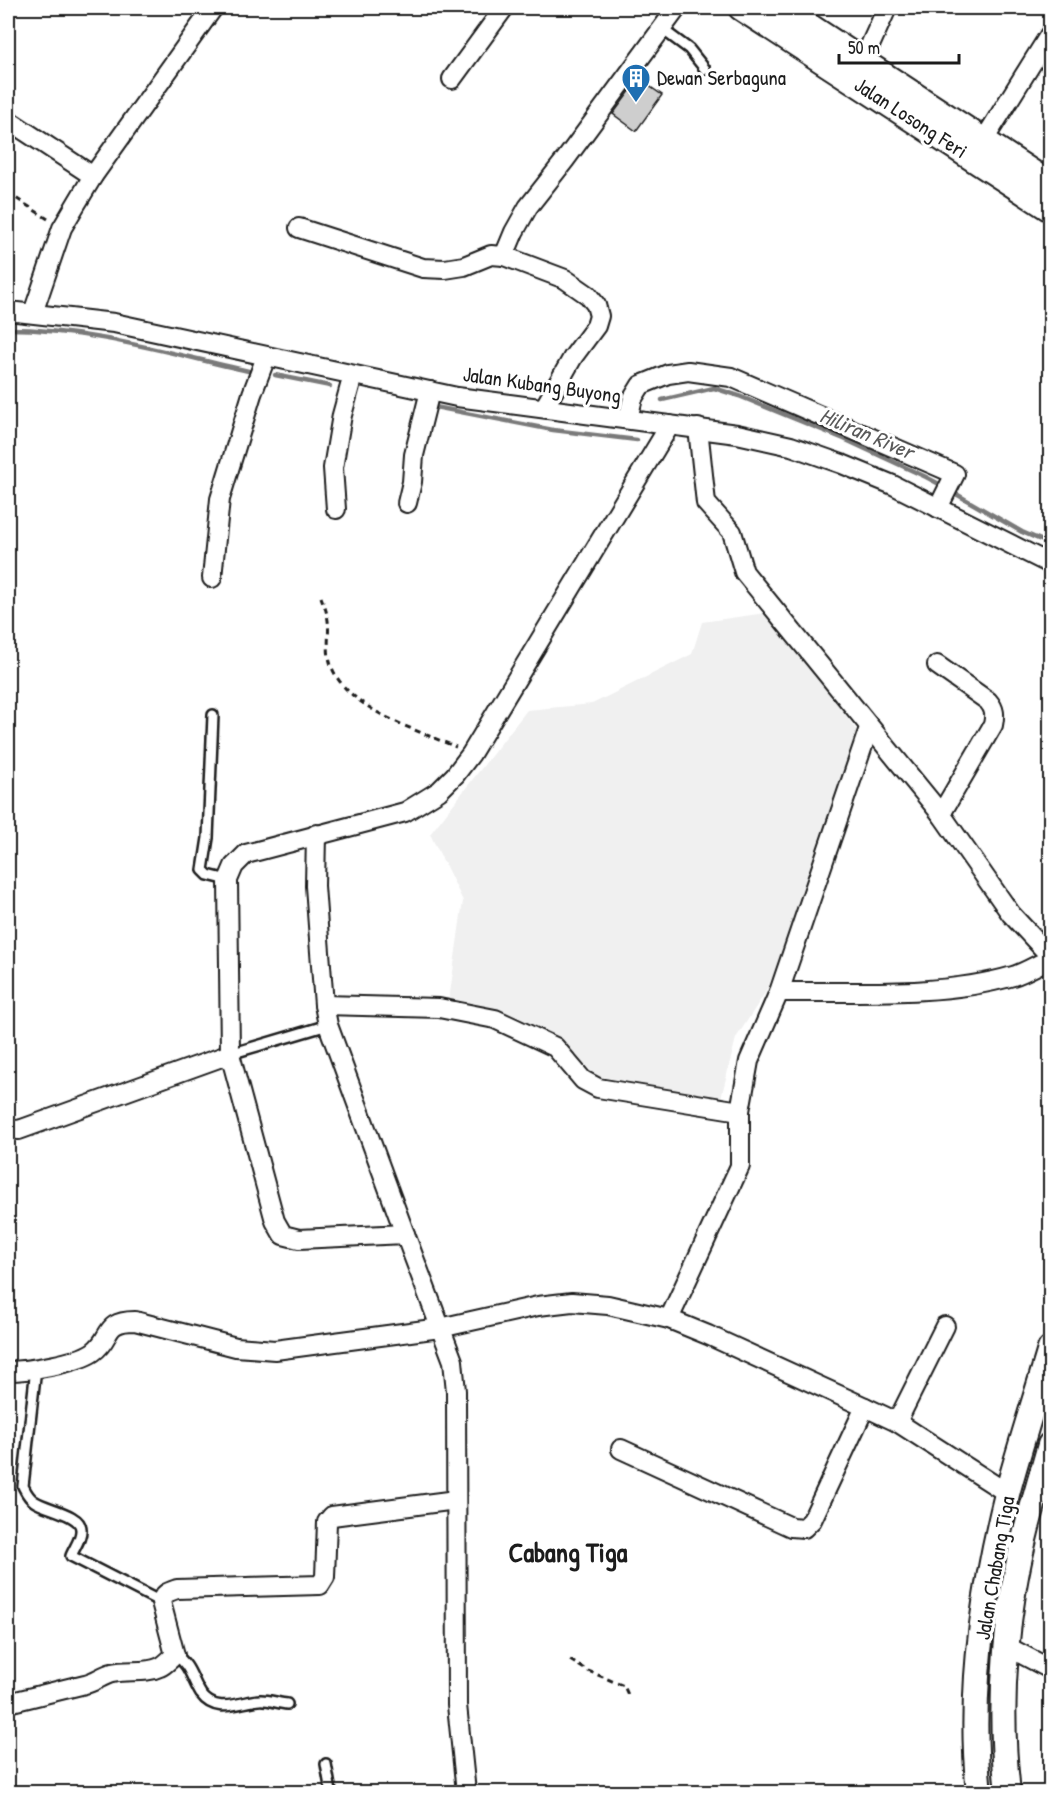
<svg xmlns="http://www.w3.org/2000/svg" width="1058" height="1800" font-family="'Patrick Hand',sans-serif">
  <style>
    .built { fill: #f0f0f0 }
    .lines { fill: none; stroke-linecap: round; stroke-linejoin: round }
    .stream { stroke: #7a7a7a; stroke-width: 4.5 }
    .building { fill: #cecece; stroke: #1c1c1c; stroke-width: 1.5 }
    .service-casing { stroke: #1c1c1c; stroke-width: 14 }
    .minor-casing { stroke: #1c1c1c; stroke-width: 22 }
    .secondary-casing { stroke: #1c1c1c; stroke-width: 28 }
    .path { stroke: #1c1c1c; stroke-width: 3; stroke-dasharray: 6 4.5; stroke-linecap: butt }
    .service { stroke: #fff; stroke-width: 9 }
    .minor { stroke: #fff; stroke-width: 18 }
    .secondary { stroke: #fff; stroke-width: 24 }
    .labels { text-anchor: middle; stroke-width: 6; stroke-linejoin: round; paint-order: stroke }
    .poi-label { font-size: 21px; fill: #1c1c1c; stroke: #fff; text-anchor: start }
    .street-label { font-size: 21px; fill: #1c1c1c; stroke: #fff }
    .water-label { font-size: 22px; font-style: italic; fill: #5a5a5a; stroke: #fff }
    .district-label { font-size: 27px; font-weight: bold; fill: #1c1c1c; stroke: #fff }
  </style>
  <rect width="100%" height="100%" fill="#fff"/>
  <filter id="ink" filterUnits="userSpaceOnUse"><feTurbulence type="fractalNoise" baseFrequency=".0167" numOctaves="2"/><feDisplacementMap in="SourceGraphic" scale="12" xChannelSelector="R" yChannelSelector="G"/><feConvolveMatrix kernelMatrix="1 2 1 2 8 2 1 2 1" color-interpolation-filters="sRGB"/></filter>
  <g filter="url(#ink)">
    <!-- built -->
    <polygon class="built" points="772,612 859,734 801,913 765,993 736,1038 721,1098 596,1076 561,1040 449,1000 463,901 430,834 527,710 592,704 692,654 702,622"/>
    <g class="lines">
      <!-- stream -->
      <g class="stream">
        <path d="M8 329C91 329 172 354 253 372"/>
        <polyline points="275,375 330,386"/>
        <polyline points="662,400 714,388 739,396 844,439 926,477 943,486"/>
        <polyline points="435,407 553,430 637,440"/>
        <polyline points="951,491 1022,532 1050,544"/>
      </g>
    </g>
    <!-- building -->
    <polygon class="building" points="639,79 662,95 636,131 613,114"/>
    <g class="lines">
      <!-- service casing -->
      <g class="service-casing">
        <g id="service">
          <polyline points="662,29 689,49 705,69"/>
          <polyline points="213,715 208,838 203,870 208,875 228,880"/>
          <polyline points="230,1054 328,1025"/>
          <path d="M36 1368 23 1486C26 1492 28 1497 34 1501 45 1509 81 1514 81 1529 82 1538 74 1548 71 1556L161 1602"/>
          <path d="M175 1655C190 1664 192 1680 201 1694 216 1715 239 1702 259 1700 267 1699 278 1703 287 1704"/>
          <polyline points="326,1764 331,1792"/>
        </g>
      </g>
      <!-- minor casing -->
      <g class="minor-casing">
        <g id="minor">
          <polyline points="863,61 887,8"/>
          <polyline points="452,79 504,8"/>
          <polyline points="8,120 93,176"/>
          <polyline points="984,140 1050,34"/>
          <polyline points="299,228 423,268 445,269 464,266 491,255 504,256 565,279 588,295 596,305 599,316 596,326 573,357 544,408"/>
          <polyline points="504,256 514,232 528,207 565,160 677,8"/>
          <polyline points="8,311 114,323 457,397 737,434 791,446 842,464 893,485 1050,564"/>
          <polyline points="33,313 62,228 75,206 93,176 213,8"/>
          <polyline points="628,419 633,398 641,385 668,374 688,371 731,377 955,474 938,508"/>
          <polyline points="698,428 706,503 732,532 744,572 941,814 1011,914 1050,956"/>
          <polyline points="407,503 412,482 414,455 430,391"/>
          <polyline points="336,509 333,468 342,415 353,375"/>
          <polyline points="212,578 220,499 252,394 266,357"/>
          <path d="M937 665 988 701C995 709 995 715 993 725L941 814"/>
          <polyline points="316,834 315,886 324,1005 328,1025 405,1234"/>
          <path d="M779 992C853 991 942 997 1013 976 1026 972 1038 964 1050 959"/>
          <polyline points="324,1005 439,1008 495,1019 555,1047 583,1080 598,1088 740,1111"/>
          <polyline points="8,1129 19,1130 230,1054"/>
          <polyline points="669,1319 740,1166 740,1111 749,1061 779,992 869,728"/>
          <path d="M8 1371C28 1371 77 1363 93 1352 113 1338 102 1321 135 1321L236 1347 275 1350 440 1328 538 1306 572 1302 608 1305 669 1319 708 1335 865 1407 897 1422 1007 1493"/>
          <polyline points="897,1422 945,1326"/>
          <polyline points="621,1449 791,1527 804,1528 812,1520 865,1407"/>
          <polyline points="1008,1647 1050,1669"/>
          <path d="M8 1703 85 1684C95 1682 103 1675 112 1673 127 1669 146 1674 160 1667 165 1665 170 1659 175 1655L161 1602C164 1593 168 1592 177 1589L320 1585 325 1577 327 1522 332 1516 456 1500"/>
          <polyline points="466,1792 457,1705 456,1391 453,1361 405,1234 299,1239 283,1235 275,1221 230,1054 228,880 234,866 246,854 405,812 439,791 455,775 471,754 670,425"/>
        </g>
      </g>
      <!-- secondary casing -->
      <g class="secondary-casing">
        <g id="secondary">
          <polyline points="741,8 1050,209"/>
          <polyline points="782,8 1050,184"/>
          <path d="M979 1792C968 1693 983 1590 1007 1494 1020 1445 1036 1397 1050 1349"/>
          <path d="M1008 1792C1000 1725 1003 1654 1014 1587 1022 1539 1037 1492 1050 1445"/>
        </g>
      </g>
      <!-- path -->
      <g class="path">
        <polyline points="8,193 48,219"/>
        <path d="M321 597C323 603 326 609 327 615 331 631 325 648 331 665 346 709 417 730 456 747"/>
        <polyline points="570,1660 586,1670 624,1686 629,1697"/>
      </g>
      <!-- service -->
      <use href="#service" class="service"/>
      <!-- minor -->
      <use href="#minor" class="minor"/>
      <!-- secondary -->
      <use href="#secondary" class="secondary"/>
    </g>
  </g>
  <!-- icons -->
  <defs>
    <g id="building-pin" transform="scale(1.5)"><path d="M0 17L-7.5 6A9.5 9.5 0 1 1 7.5 6Z" fill="#1f6fb2" stroke="#fff"/><path d="M-4-6H4V6H1V3H-1V6H-4ZM-2.5-4.3h1.7v1.8h-1.7ZM.8-4.3h1.7v1.8H.8ZM-2.5-1h1.7V.8h-1.7ZM.8-1h1.7V.8H.8Z" fill="#fff"/></g>
  </defs>
  <g fill-rule="evenodd">
    <use href="#building-pin" x="636" y="78"/>
  </g>
  <g class="labels">
    <!-- poi labels -->
    <g class="poi-label">
      <text x="657" y="85">Dewan Serbaguna</text>
    </g>
    <!-- street labels -->
    <g class="street-label">
      <text transform="translate(911 118) rotate(33)" y="7">Jalan Losong Feri</text>
      <text transform="translate(542 385) rotate(8)" y="7">Jalan Kubang Buyong</text>
      <text transform="translate(995 1568) rotate(-80)" y="7">Jalan Chabang Tiga</text>
    </g>
    <!-- water labels -->
    <g class="water-label">
      <text transform="translate(867 433) rotate(23)" y="8">Hiliran River</text>
    </g>
    <!-- district labels -->
    <g class="district-label">
      <text x="568" y="1562">Cabang Tiga</text>
    </g>
  </g>
  <!-- margin -->
  <rect width="1058" height="1800" fill="none" stroke="#fff" stroke-width="30"/>
  <rect x="15" y="15" width="1028" height="1770" fill="none" stroke="#1c1c1c" stroke-width="2" filter="url(#ink)"/>
  <!-- scale -->
  <path d="M839 54v9h120v-9" fill="none" stroke="#1c1c1c" stroke-width="3"/>
  <text x="848" y="54" font-size="18" fill="#1c1c1c" stroke="#ffffff" stroke-width="4.5" paint-order="stroke">50 m</text>
</svg>
